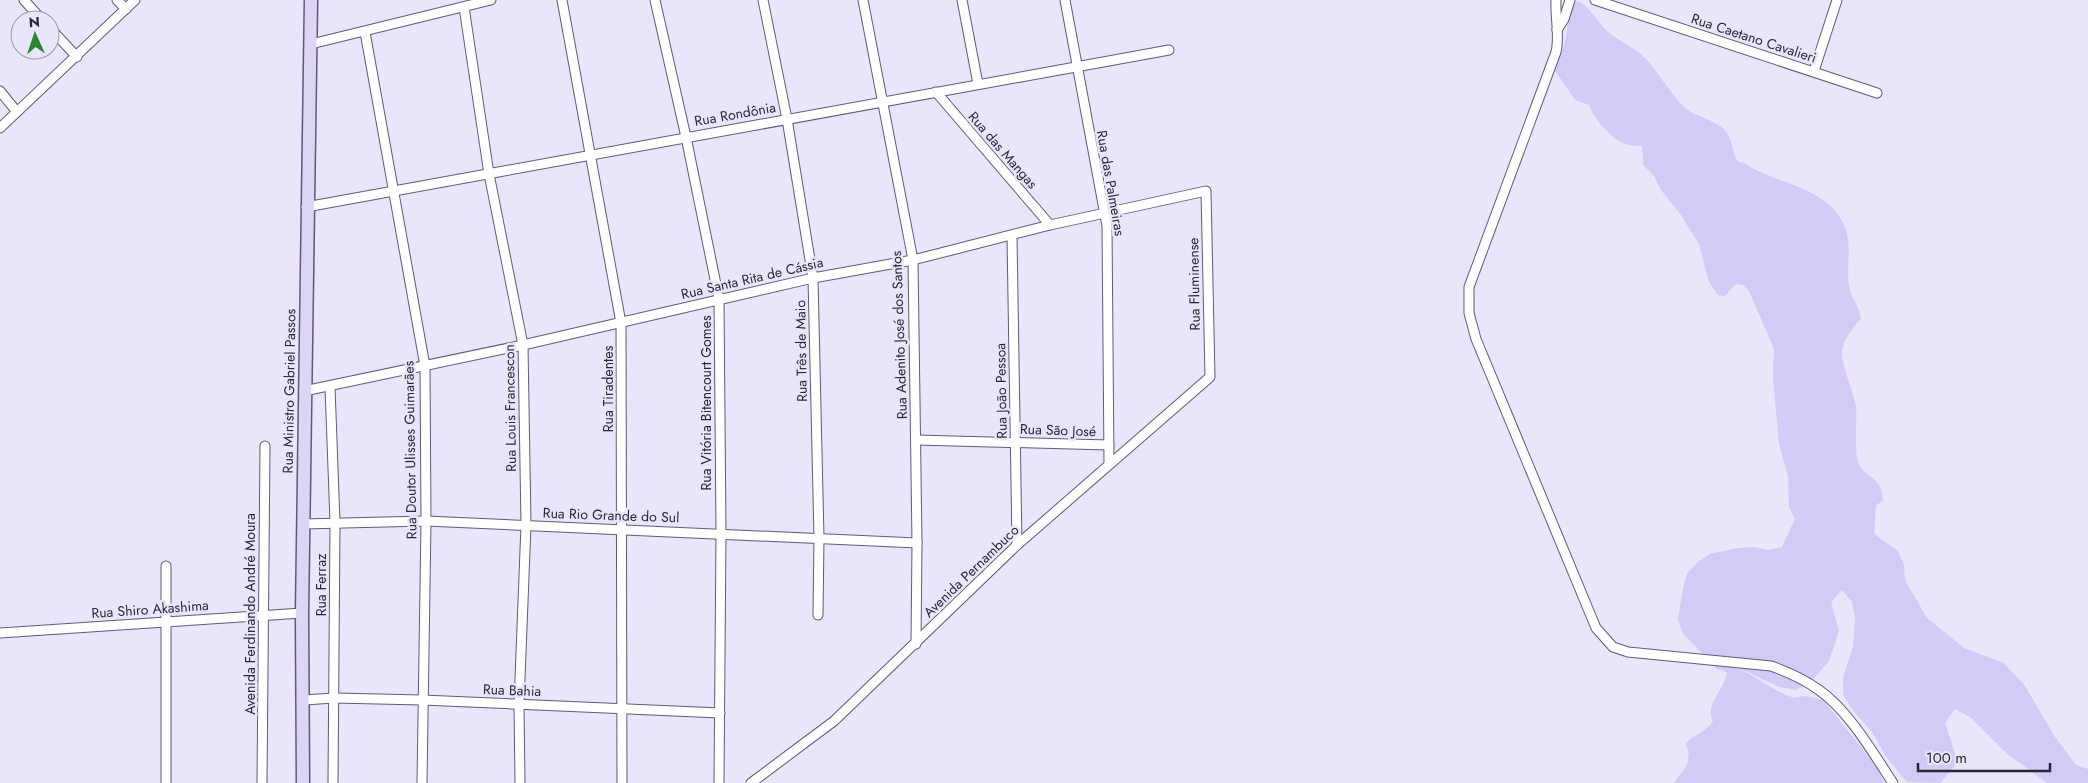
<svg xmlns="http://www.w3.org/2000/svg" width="2088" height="783" font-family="Jost,sans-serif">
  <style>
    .green { fill: #d3caf6 }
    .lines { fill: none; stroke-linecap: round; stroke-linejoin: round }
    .street-casing { stroke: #605a78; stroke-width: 11 }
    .secondary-casing { stroke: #605a78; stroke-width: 15 }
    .street { stroke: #fff; stroke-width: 9 }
    .secondary { stroke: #ddd5f3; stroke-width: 12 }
    .labels { text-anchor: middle; stroke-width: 5; stroke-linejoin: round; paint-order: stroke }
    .street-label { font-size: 14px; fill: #2b2835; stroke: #e9e5fa }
  </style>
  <rect width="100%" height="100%" fill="#e9e5fa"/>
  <!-- green -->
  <g class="green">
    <path d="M1573 2H1580C1591 9 1597 21 1606 30 1616 40 1630 45 1641 54 1657 69 1667 89 1682 105 1694 118 1718 119 1727 133 1733 142 1732 153 1738 162 1745 162 1750 167 1756 170 1787 185 1833 191 1846 230 1852 250 1845 271 1850 291 1853 301 1860 307 1861 319 1853 327 1843 340 1842 351 1841 366 1854 391 1856 407 1857 420 1854 455 1859 464 1868 482 1881 474 1883 501L1876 505 1874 534 1898 551 1904 565 1905 580 1927 618 1964 648 2004 663 2025 686 2055 737 2076 765 2088 769V783H2047L2005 752 1970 717 1955 709 1945 723 1955 753 1954 767 1940 783 1907 782 1887 758 1872 732 1851 708 1843 694V677L1853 647 1855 618 1852 602 1842 590 1831 602 1839 631 1829 661 1810 683 1795 690 1779 687 1750 673 1705 656 1683 634 1678 619 1683 588 1687 574 1698 562 1710 554 1738 548 1753 547 1768 550 1782 547 1795 519 1789 507 1788 476 1779 444 1773 378 1774 349 1749 291 1743 285 1736 284 1725 296 1718 295 1709 282 1699 244 1681 215 1661 190 1654 176 1643 165 1642 145C1620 151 1597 124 1589 105L1575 100 1554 69C1557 60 1563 50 1565 42 1569 29 1566 14 1573 2Z"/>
    <path d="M1720 663 1748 673 1779 692 1794 698 1805 696 1823 700 1877 767 1884 783H1674L1687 765 1689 754 1686 744C1693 734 1705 734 1713 721 1704 706 1725 688 1727 673L1723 670 1716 669 1715 665Z"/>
  </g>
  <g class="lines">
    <!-- street casing -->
    <g class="street-casing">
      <g id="street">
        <polyline points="24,0 42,20"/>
        <polyline points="117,0 126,9"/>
        <polyline points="562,0 621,323 622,783"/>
        <polyline points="655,0 686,137 719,299 721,533 719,783"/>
        <polyline points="763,0 787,119 813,278 819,538 818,615"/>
        <polyline points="863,0 913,260 917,543 916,644"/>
        <polyline points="962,0 978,84"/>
        <polyline points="1065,0 1107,226 1109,463"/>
        <path d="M1556 0C1555 18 1560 36 1556 52L1469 287V313L1476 339 1596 628 1613 647 1628 652 1771 666C1788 672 1804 679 1819 690 1849 711 1873 753 1893 783"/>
        <polyline points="1595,0 1877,93"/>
        <polyline points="464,7 489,174 523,345 526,525 519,704 520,783"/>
        <polyline points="50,28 77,57"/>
        <polyline points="1557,30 1564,19 1570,0"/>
        <polyline points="365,32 425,366 426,521 422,783"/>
        <polyline points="311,44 491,0"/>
        <polyline points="1814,71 1837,0"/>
        <polyline points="0,91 17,112"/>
        <polyline points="936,92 1050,225"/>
        <polyline points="0,128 135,0"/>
        <polyline points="306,207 1169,50"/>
        <polyline points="1012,236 1017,545"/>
        <polyline points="330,387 335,522 333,783"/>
        <polyline points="304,391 523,345 813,278 913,260 1050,225 1206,191 1210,377 1017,545 834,721 751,783"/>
        <polyline points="916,440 1109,445"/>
        <polyline points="303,524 426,521 917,543"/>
        <polyline points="0,633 302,613"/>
        <polyline points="304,700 334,698 422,700 720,713"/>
        <polyline points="166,783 166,566"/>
        <polyline points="262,783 265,446"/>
      </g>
    </g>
    <!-- secondary casing -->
    <g class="secondary-casing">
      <polyline id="secondary" points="303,783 302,613 311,0"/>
    </g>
    <!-- street -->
    <use href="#street" class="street"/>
    <!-- secondary -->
    <use href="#secondary" class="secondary"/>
  </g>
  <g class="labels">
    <!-- street labels -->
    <g class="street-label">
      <text transform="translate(1754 38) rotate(18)" y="5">Rua Caetano Cavalieri</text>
      <text transform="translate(735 114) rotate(-10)" y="5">Rua Rondônia</text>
      <text transform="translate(1003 150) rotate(49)" y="5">Rua das Mangas</text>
      <text transform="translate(1111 183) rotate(80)" y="5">Rua das Palmeiras</text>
      <text transform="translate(752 278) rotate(-13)" y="5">Rua Santa Rita de Cássia</text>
      <text transform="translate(1194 284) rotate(-91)" y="5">Rua Fluminense</text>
      <text transform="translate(899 335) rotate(-92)" y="5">Rua Adenito José dos Santos</text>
      <text transform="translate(801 351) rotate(-91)" y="5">Rua Três de Maio</text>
      <text transform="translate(608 389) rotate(-90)" y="5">Rua Tiradentes</text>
      <text transform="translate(289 391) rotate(-89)" y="5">Rua Ministro Gabriel Passos</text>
      <text transform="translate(1001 391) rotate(-91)" y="5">Rua João Pessoa</text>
      <text transform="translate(706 403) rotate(-90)" y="5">Rua Vitória Bitencourt Gomes</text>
      <text transform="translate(510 408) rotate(-91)" y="5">Rua Louis Francescon</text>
      <text transform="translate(1058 430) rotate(2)" y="5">Rua São José</text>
      <text transform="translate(410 450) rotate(-91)" y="5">Rua Doutor Ulisses Guimarães</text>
      <text transform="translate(611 515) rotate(2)" y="5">Rua Rio Grande do Sul</text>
      <text transform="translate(971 571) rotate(-44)" y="5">Avenida Pernambuco</text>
      <text transform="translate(321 585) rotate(-90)" y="5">Rua Ferraz</text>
      <text transform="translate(150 609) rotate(-4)" y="5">Rua Shiro Akashima</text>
      <text transform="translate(250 614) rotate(-90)" y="5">Avenida Ferdinando André Moura</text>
      <text transform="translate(512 690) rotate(2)" y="5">Rua Bahia</text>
    </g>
  </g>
  <!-- north arrow -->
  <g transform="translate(35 35) rotate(357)"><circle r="24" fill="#e9e5fa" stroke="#9d99ab"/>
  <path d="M0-4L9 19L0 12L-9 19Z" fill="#2d8332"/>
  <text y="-8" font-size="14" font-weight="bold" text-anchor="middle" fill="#2b2835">N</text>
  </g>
  <!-- scale -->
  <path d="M1918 763v8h132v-8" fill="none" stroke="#2b2835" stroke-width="2.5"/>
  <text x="1926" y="763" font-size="15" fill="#2b2835" stroke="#e9e5fa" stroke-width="4" paint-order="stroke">100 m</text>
</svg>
